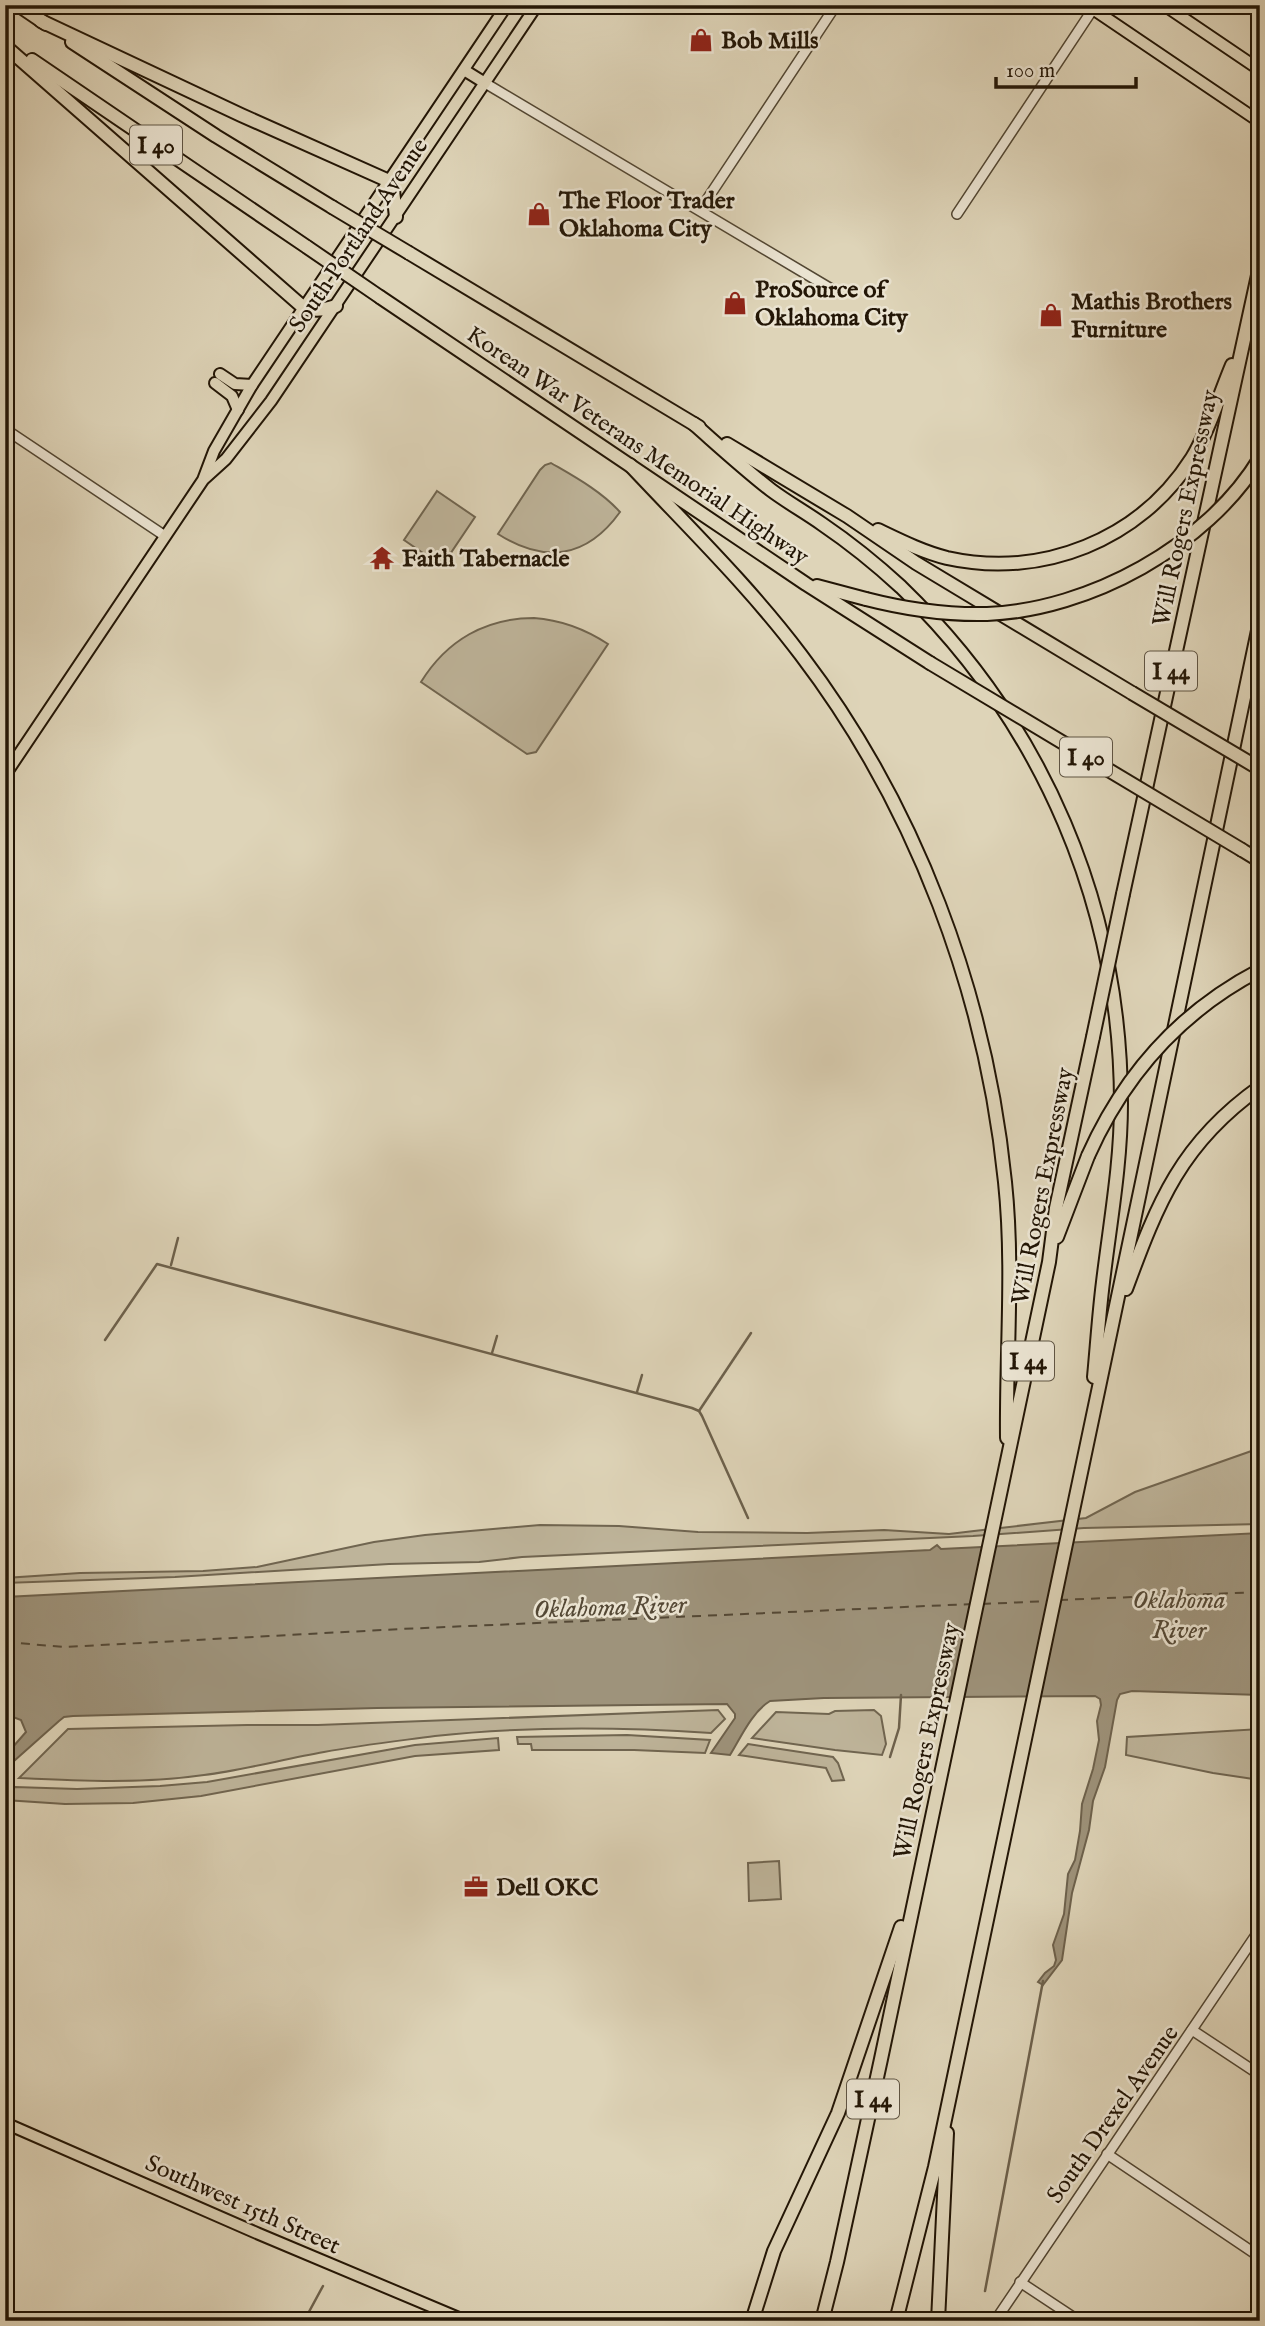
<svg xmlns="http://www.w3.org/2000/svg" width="1265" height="2326" font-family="'IM FELL English',serif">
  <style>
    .green { fill: #beb49a; stroke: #706550; stroke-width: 2 }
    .water { fill: #9e937b; stroke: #6d614c; stroke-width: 2 }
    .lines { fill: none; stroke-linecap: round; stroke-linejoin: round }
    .stream { stroke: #6d614c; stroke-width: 2.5 }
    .ferry { stroke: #544835; stroke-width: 2; stroke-dasharray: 9 7; stroke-linecap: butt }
    .minor-casing { stroke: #524632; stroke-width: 12 }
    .major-casing { stroke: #231606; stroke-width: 14 }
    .highway-casing { stroke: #231606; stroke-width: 16 }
    .minor { stroke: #eae3d1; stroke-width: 9 }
    .major { stroke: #ded4b8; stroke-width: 10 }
    .highway { stroke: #ded4b8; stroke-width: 12 }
    .highway-bridge-casing { stroke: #231606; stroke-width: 16; stroke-linecap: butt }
    .highway-bridge { stroke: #ded4b8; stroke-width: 12 }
    .labels { text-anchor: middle; stroke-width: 5; stroke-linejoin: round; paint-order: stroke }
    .shield { fill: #eae3d1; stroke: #5f5443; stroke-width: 2 }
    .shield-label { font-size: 23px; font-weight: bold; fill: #231606 }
    .poi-label { font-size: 24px; font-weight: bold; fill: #231606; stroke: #eae3d1; text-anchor: start }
    .street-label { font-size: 24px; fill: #231606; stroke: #eae3d1 }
    .water-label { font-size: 26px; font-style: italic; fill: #544835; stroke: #eae3d1 }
  </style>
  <rect width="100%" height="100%" fill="#ded4b8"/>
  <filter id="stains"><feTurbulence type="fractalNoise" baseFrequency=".00286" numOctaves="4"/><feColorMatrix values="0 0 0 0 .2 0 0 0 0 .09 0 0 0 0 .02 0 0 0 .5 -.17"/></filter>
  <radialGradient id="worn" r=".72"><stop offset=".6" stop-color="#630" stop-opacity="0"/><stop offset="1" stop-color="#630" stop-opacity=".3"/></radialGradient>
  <!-- green -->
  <g class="green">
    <path d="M551 463C575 477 601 491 620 512 587 558 545 564 498 534L540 470 545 465Z"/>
    <polygon points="437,491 475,517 442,566 404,540"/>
    <path d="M534 618C562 620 585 629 608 644L536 752 527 754 421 682C447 640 486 618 534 618Z"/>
    <polygon points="1260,1448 1260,1524 1084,1528 973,1536 522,1557 479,1562 389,1564 175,1577 5,1583 5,1578 80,1573 203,1571 257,1567 374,1542 425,1535 540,1525 619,1526 698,1532 807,1533 884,1530 949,1534 974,1531 1086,1518 1135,1492"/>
    <path d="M718 1710 725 1719 711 1733C619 1727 526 1726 435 1736 398 1741 361 1745 324 1752 284 1759 244 1770 204 1775 142 1784 81 1781 19 1778L68 1729 247 1725H318Z"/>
    <polygon points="874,1710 881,1716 886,1744 882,1755 835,1750 752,1738 776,1712 829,1714 835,1711"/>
    <polygon points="1260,1729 1260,1780 1213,1773 1126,1755 1127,1737"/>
    <polygon points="627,1735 710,1740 705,1753 634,1750 532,1750 531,1744 518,1744 517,1737"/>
    <polygon points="498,1738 499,1750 415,1756 201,1796 133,1803 65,1804 5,1800 5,1796 15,1787 77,1789 160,1786 207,1782 415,1745"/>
    <polygon points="748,1744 833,1757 838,1763 844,1780 832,1781 826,1768 739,1755"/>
    <polygon points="779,1861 781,1899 749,1901 748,1863"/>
  </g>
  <!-- water -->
  <path class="water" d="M1260 1533V1695L1132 1691 1120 1694 1117 1700 1105 1767 1093 1801 1089 1830 1072 1893 1062 1960 1043 1985 1038 1982 1045 1973 1054 1966 1056 1960 1053 1945 1064 1914 1068 1874 1075 1860 1080 1831 1082 1804 1093 1769 1099 1740 1097 1721 1101 1705 1100 1699 1095 1696 824 1698 770 1701C752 1712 741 1737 730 1755L711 1753 735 1718V1714L727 1704 377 1708 73 1716 64 1717 59 1721 5 1769V1756L26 1732 21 1720 5 1714V1597L930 1550 937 1545 941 1549Z"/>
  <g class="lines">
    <!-- stream -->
    <g class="stream">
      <polyline points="171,1265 178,1238"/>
      <polyline points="105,1340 157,1264 692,1408 699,1411 702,1416 748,1518"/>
      <polyline points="492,1353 497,1336"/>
      <polyline points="637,1392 642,1375"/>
      <polyline points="699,1411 751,1333"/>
      <polyline points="890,1757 899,1728 901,1695"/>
      <polyline points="985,2291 1043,1981"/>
      <polyline points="304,2321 323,2286"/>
    </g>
    <!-- ferry -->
    <g class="ferry">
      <polyline points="1059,1600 1260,1592"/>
      <polyline points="982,1604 1049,1601"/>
      <polyline points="5,1642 65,1647 401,1629 973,1604"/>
    </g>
    <!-- minor casing -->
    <g class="minor-casing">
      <g id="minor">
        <polyline points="485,83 833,290"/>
        <polyline points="700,210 836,5"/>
        <polyline points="957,214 1093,9"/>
        <polyline points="5,429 165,536"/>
        <polyline points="1192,2030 1260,2075"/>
        <polyline points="1107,2154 1260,2257"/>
        <polyline points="1020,2282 1079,2321"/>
        <polyline points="995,2321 1260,1929"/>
      </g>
    </g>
    <!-- major casing -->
    <g class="major-casing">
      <g id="major">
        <polyline points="1087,5 1260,122"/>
        <polyline points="1164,5 1260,70"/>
        <polyline points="464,70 485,83"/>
        <polyline points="220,374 235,384 252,385"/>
        <polyline points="215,383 232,396 238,410"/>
        <polyline points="205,478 226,459 271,401 537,5"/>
        <polyline points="5,775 203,480 214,451 252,385 507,5"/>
        <polyline points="5,2123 259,2234 466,2321"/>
      </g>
    </g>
    <!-- highway casing -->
    <g class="highway-casing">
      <g id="highway">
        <polyline points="18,5 46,24"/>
        <polyline points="41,21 241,115 389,181 393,190 396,217"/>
        <polyline points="72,42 216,136 332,207"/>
        <path d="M5 46 304 308C316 311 324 310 336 306"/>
        <polyline points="32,60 307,247"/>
        <polyline points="409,253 699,427"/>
        <polyline points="380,297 806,584 930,663"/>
        <path d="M694 424C719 446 744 469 771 490 787 502 805 512 822 524 850 543 876 564 901 587 1043 724 1121 906 1121 1104 1121 1164 1110 1223 1103 1282 1099 1314 1097 1345 1094 1377"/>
        <polyline points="727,444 847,516 916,563 1132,693"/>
        <path d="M630 465C688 527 749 586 801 655 916 806 986 993 1005 1182 1014 1267 1006 1352 1007 1438"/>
        <path d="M878 530C901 541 923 552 947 558 1042 579 1140 540 1192 458 1209 430 1219 396 1232 365"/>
        <polyline points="817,586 866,599"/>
        <polyline points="1242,850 1260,861"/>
        <polyline points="1123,894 1260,266"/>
        <polyline points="1057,1237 1088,1156"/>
        <path d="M1126 1289C1158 1202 1181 1143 1260 1087"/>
        <polyline points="752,2321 774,2251 838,2113 901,1927"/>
        <polyline points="822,2321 837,2262 881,2059 1007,1461 1049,1262 1056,1208 1093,1037"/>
        <polyline points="896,2321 935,2167 1260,621"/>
        <polyline points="938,2321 947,2133"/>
      </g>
    </g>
    <!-- minor -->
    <use href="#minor" class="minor"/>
    <!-- major -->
    <use href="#major" class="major"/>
    <!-- highway -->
    <use href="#highway" class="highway"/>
    <!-- highway-bridge casing -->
    <g class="highway-bridge-casing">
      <g id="highway-bridge">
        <polyline points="332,207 409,253"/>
        <polyline points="307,247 380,297"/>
        <path d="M866 599C905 609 947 615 987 614 1089 610 1207 546 1260 458"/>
        <polyline points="930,663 1242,850"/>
        <polyline points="1132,693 1260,769"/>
        <polyline points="1093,1037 1123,894"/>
        <path d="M1088 1156C1124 1075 1181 1011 1260 970"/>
      </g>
    </g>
    <!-- highway-bridge -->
    <use href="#highway-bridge" class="highway-bridge"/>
  </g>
  <!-- icons -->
  <defs>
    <g id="shop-bare" transform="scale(1.89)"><path d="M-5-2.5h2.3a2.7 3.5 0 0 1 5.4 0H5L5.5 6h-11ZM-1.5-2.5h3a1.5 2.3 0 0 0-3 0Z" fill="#8f2418" stroke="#eae3d1" stroke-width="2.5" paint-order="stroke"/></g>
    <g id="temple-bare" transform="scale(1.89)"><path d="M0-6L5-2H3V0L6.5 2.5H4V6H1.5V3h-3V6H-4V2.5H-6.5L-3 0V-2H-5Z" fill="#8f2418" stroke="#eae3d1" stroke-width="2.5" paint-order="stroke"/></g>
    <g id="office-bare" transform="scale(1.89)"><path d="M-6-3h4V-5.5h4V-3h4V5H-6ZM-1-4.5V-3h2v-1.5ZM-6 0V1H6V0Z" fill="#8f2418" stroke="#eae3d1" stroke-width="2.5" paint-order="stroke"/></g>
  </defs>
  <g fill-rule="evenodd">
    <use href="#shop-bare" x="701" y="40"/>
    <use href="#shop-bare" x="539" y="214"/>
    <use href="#shop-bare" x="735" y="303"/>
    <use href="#shop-bare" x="1051" y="315"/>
    <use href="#temple-bare" x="382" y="558"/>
    <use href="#office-bare" x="476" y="1887"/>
  </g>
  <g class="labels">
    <!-- shield labels -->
    <g class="shield">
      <rect x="130" y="125.5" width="52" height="39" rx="5"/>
      <rect x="1145" y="651.5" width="52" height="39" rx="5"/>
      <rect x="1060" y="737.5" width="52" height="39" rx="5"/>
      <rect x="1002" y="1341.5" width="52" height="39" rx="5"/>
      <rect x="847" y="2079.5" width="52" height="39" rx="5"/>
    </g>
    <g class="shield-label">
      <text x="156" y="153">I 40</text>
      <text x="1171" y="679">I 44</text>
      <text x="1086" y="765">I 40</text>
      <text x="1028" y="1369">I 44</text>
      <text x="873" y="2107">I 44</text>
    </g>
    <!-- poi labels -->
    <g class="poi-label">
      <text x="721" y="48">Bob Mills</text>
      <text x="559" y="208">The Floor Trader<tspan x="559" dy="28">Oklahoma City</tspan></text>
      <text x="755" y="297">ProSource of<tspan x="755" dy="28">Oklahoma City</tspan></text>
      <text x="1071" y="309">Mathis Brothers<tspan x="1071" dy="28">Furniture</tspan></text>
      <text x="402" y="566">Faith Tabernacle</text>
      <text x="496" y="1895">Dell OKC</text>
    </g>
    <!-- street labels -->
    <g class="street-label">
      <text transform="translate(358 235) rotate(-56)" y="8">South Portland Avenue</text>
      <text transform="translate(638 445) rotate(34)" y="8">Korean War Veterans Memorial Highway</text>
      <text transform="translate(1185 508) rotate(-78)" y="8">Will Rogers Expressway</text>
      <text transform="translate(1042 1186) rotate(-79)" y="8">Will Rogers Expressway</text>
      <text transform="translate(926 1741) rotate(-78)" y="8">Will Rogers Expressway</text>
      <text transform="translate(1112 2114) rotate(-55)" y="8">South Drexel Avenue</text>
      <text transform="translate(243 2204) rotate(24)" y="8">Southwest 15th Street</text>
    </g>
    <!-- water labels -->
    <g class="water-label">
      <text x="1179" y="1608">Oklahoma<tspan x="1179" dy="30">River</tspan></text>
      <text transform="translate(610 1606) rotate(-2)" y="9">Oklahoma River</text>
    </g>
  </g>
  <!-- margin -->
  <rect width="1265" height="2326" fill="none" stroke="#ded4b8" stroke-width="28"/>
  <rect x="7" y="7" width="1251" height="2312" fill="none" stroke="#231606" stroke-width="3.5"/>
  <rect x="14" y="14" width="1237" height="2298" fill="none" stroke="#231606" stroke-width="2"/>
  <!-- scale -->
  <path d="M996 77v10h140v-10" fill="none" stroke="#231606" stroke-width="3.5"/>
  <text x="1006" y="77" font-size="21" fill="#231606" stroke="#eae3d1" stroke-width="5" paint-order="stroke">100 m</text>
  <rect width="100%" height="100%" filter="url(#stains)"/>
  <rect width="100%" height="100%" fill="url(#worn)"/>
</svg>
